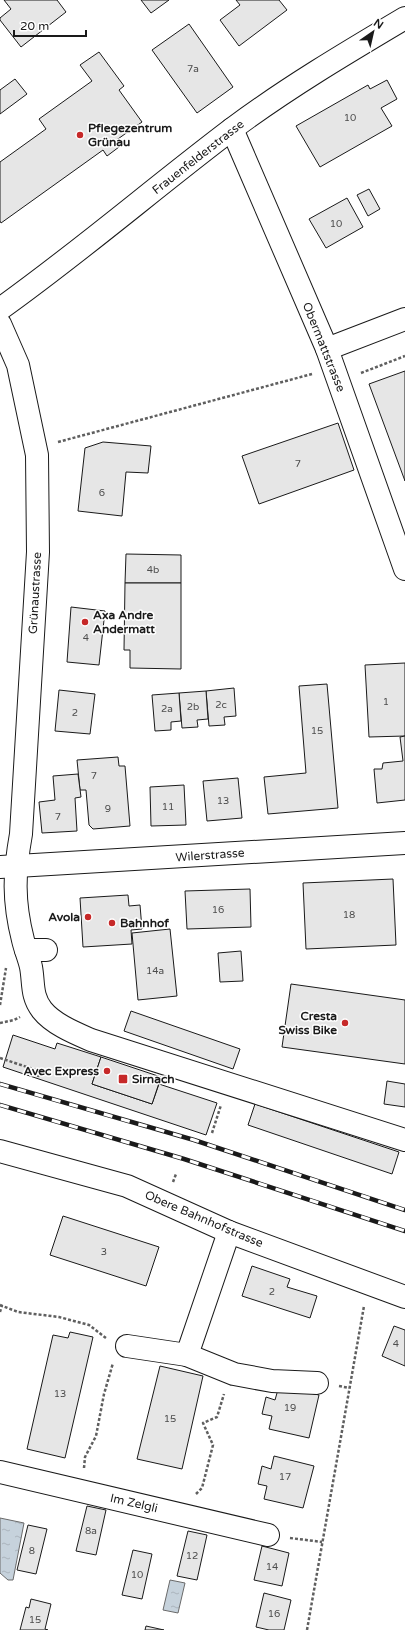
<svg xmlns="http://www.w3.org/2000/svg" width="405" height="1630" font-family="'Varela Round',sans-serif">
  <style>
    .water { fill: url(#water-ripples); stroke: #6a6a6a }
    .building { fill: #e6e6e6; stroke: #1a1a1a }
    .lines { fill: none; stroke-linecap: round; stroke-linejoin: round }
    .minor-casing { stroke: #1a1a1a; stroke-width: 24 }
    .major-casing { stroke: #1a1a1a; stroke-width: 24 }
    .path { stroke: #5f5f5f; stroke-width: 2.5; stroke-dasharray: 3 2; stroke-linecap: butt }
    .minor { stroke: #fff; stroke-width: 22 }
    .major { stroke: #fff; stroke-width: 22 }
    .rail-casing { stroke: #1a1a1a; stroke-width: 4.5 }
    .rail { stroke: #fff; stroke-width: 3; stroke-dasharray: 9; stroke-linecap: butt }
    .poi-dot { fill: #c62828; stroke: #fff; stroke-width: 1.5 }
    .labels { text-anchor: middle; stroke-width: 3; stroke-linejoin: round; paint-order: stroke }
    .number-label { font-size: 10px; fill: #4d4d4d }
    .poi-label { font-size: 12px; font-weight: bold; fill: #1a1a1a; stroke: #fff; text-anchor: start }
    .street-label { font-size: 12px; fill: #1a1a1a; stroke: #fff }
  </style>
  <defs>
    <pattern id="water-ripples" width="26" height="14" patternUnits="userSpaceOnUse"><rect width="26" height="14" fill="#c6d2dc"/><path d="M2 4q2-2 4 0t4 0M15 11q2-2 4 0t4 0" fill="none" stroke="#aab4bc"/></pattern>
  </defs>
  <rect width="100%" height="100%" fill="#fff"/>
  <!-- water -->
  <g class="water">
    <polygon points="0,1518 24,1523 13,1580 8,1580 0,1573"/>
    <polygon points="170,1580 185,1583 178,1613 163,1610"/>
  </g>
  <!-- building -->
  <g class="building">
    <polygon points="4,0 57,0 66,12 21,47 0,20 0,18 11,9"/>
    <polygon points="141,0 169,0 151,13"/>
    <polygon points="236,0 279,0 287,10 239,46 220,20 240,5"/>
    <polygon points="189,24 233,87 197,113 152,50"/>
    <polygon points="99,52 124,86 119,90 142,122 115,141 119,147 107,156 103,150 1,223 0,221 0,162 46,129 39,119 92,81 80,65"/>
    <polygon points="15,79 27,94 0,114 0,90"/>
    <polygon points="387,80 397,99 381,108 392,126 320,167 296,126 368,85 370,89"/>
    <polygon points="369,189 380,209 368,216 357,195"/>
    <polygon points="347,198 363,227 326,248 309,219"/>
    <polygon points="405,371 405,481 369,384"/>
    <polygon points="338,423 354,470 259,504 242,456"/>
    <polygon points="103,442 151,446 148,473 126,472 122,516 78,511 85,448"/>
    <polygon points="126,554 181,555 181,583 125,583"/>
    <polygon points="125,583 181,583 181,669 130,668 130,650 124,650"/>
    <polygon points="71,607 105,611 99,665 67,662"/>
    <polygon points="405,663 405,736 369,737 365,665"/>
    <polygon points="327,684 338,808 268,814 264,777 306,773 299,686"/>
    <polygon points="234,688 236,716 224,717 225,725 209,726 206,691"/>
    <polygon points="59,690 95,694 90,734 55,731"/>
    <polygon points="206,691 208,719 197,720 198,727 182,728 179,693"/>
    <polygon points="179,693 181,721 171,722 171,730 155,731 152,695"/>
    <polygon points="405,736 405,800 377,803 374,769 382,769 383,763 403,761 400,737"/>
    <polygon points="118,757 119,766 125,766 130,826 93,829 89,825 86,790 80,790 77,760"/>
    <polygon points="78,774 81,797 75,798 77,831 42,833 39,802 55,800 53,776"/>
    <polygon points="238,778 242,818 207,821 203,781"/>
    <polygon points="184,785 186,825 151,826 150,787"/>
    <polygon points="393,879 396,945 306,949 303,883"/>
    <polygon points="250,889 251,927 187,929 185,891"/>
    <polygon points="128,895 129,906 140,905 142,929 131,930 132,944 83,947 80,898"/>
    <polygon points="170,929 177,996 138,1000 132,933"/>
    <polygon points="241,951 243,981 220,982 218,953"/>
    <polygon points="291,984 405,1000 405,1064 282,1047"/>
    <polygon points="131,1011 240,1049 233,1069 124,1031"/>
    <polygon points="13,1035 55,1049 57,1043 101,1057 92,1084 152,1104 159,1084 217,1103 206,1135 3,1067"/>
    <polygon points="101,1057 161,1077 152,1104 92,1084"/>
    <polygon points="387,1081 405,1084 405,1107 384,1104"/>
    <polygon points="255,1104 399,1152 392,1174 248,1125"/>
    <polygon points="63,1216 159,1247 146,1286 50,1255"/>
    <polygon points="252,1266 290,1279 287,1287 317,1296 310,1318 242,1296"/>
    <polygon points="394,1326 405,1330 405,1366 382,1356"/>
    <polygon points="70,1332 93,1337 65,1458 27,1449 53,1335 68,1338"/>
    <polygon points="160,1366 203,1376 182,1469 137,1459"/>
    <polygon points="279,1386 319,1395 309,1438 269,1429 272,1416 262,1414 266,1397 275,1400"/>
    <polygon points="274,1456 314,1466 303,1508 264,1499 267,1486 258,1484 262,1466 271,1469"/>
    <polygon points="87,1506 106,1510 96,1555 76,1551"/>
    <polygon points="28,1525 47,1529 36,1574 17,1570"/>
    <polygon points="188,1531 207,1535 197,1580 177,1576"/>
    <polygon points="262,1546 289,1553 282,1586 254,1580"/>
    <polygon points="133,1550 152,1554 142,1599 122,1595"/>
    <polygon points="264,1593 291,1600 284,1630 269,1630 256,1627"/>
    <polygon points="31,1599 51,1604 45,1629 48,1630 20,1630 26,1607 29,1608"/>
    <polygon points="146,1626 164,1630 145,1630"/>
  </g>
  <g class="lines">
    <!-- minor casing -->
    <g class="minor-casing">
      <g id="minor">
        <polyline points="232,129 327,349 405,569"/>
        <path d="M0 309C80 252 154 188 232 129 287 88 346 53 405 18"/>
        <path d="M0 324 18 365 37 455 38 552 21 834C14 873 13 901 23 940 25 949 29 958 31 967 34 983 31 996 42 1010 53 1024 75 1033 91 1040L405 1140"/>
        <polyline points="327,349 405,319"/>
        <polyline points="26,950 46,950"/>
        <polyline points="0,1151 127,1186 229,1232 405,1297"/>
        <polyline points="229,1232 187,1355 234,1374 272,1381 317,1383"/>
        <polyline points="127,1346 187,1355"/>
        <polyline points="0,1472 268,1535"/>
      </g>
    </g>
    <!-- major casing -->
    <g class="major-casing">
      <polyline id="major" points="0,867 405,843"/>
    </g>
    <!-- path -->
    <g class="path">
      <polyline points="361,373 405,356"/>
      <polyline points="58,442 312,374"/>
      <polyline points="0,1005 6,968"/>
      <polyline points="0,1023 14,1020 20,1017"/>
      <polyline points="0,1058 39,1071 38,1077"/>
      <polyline points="212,1133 221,1105"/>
      <polyline points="173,1182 176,1174"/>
      <polyline points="0,1305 18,1312 59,1317 89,1325 106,1338"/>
      <polyline points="0,1312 2,1305"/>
      <polyline points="339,1386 349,1388"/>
      <polyline points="84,1468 85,1457 96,1436 104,1394 113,1363"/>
      <polyline points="196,1494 202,1488 213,1445 203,1423 217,1417 224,1394"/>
      <polyline points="290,1538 322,1542"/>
      <polyline points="307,1630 364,1306"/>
    </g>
    <!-- minor -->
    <use href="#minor" class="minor"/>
    <!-- major -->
    <use href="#major" class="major"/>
    <!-- rail casing -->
    <g class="rail-casing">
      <g id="rail">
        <polyline points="0,1084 194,1140 405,1210"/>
        <polyline points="0,1105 184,1159 405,1231"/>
      </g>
    </g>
    <!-- rail -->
    <use href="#rail" class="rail"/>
  </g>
  <!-- markers -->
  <g class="poi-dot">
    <circle cx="80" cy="135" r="4"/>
    <circle cx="85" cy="622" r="4"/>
    <circle cx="88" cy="917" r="4"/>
    <circle cx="112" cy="923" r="4"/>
    <circle cx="345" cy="1023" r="4"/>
    <circle cx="107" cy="1071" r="4"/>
    <rect x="118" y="1074" width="10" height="10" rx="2"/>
  </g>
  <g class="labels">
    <!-- number labels -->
    <g class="number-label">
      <text x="193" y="72">7a</text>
      <text x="350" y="121">10</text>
      <text x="336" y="227">10</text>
      <text x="298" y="467">7</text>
      <text x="102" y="496">6</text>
      <text x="153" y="573">4b</text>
      <text x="86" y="641">4</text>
      <text x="386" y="705">1</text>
      <text x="221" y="708">2c</text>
      <text x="193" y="710">2b</text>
      <text x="167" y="712">2a</text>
      <text x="75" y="716">2</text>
      <text x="317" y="734">15</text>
      <text x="94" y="779">7</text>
      <text x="223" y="804">13</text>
      <text x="168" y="810">11</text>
      <text x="108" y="812">9</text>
      <text x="58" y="820">7</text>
      <text x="218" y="913">16</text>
      <text x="349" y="918">18</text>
      <text x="155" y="974">14a</text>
      <text x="104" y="1255">3</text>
      <text x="272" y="1295">2</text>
      <text x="396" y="1347">4</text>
      <text x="60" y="1397">13</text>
      <text x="290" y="1411">19</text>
      <text x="170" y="1422">15</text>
      <text x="285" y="1480">17</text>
      <text x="91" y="1534">8a</text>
      <text x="32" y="1554">8</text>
      <text x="192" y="1559">12</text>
      <text x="272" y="1570">14</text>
      <text x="137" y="1578">10</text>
      <text x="274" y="1617">16</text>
      <text x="35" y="1623">15</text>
    </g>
    <!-- poi labels -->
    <g class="poi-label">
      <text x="88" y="132">Pflegezentrum<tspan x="88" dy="14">Grünau</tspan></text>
      <text x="93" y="619">Axa Andre<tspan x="93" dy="14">Andermatt</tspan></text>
      <text x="80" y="921" text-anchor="end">Avola</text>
      <text x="120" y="927">Bahnhof</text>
      <text x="337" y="1020" text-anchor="end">Cresta<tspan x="337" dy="14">Swiss Bike</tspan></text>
      <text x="99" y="1075" text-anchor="end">Avec Express</text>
      <text x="132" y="1083">Sirnach</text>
    </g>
    <!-- street labels -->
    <g class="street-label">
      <text transform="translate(198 157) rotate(-38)" y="4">Frauenfelderstrasse</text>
      <text transform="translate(324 347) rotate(68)" y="4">Obermattstrasse</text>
      <text transform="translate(35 593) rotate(-87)" y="4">Grünaustrasse</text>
      <text transform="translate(210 855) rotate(-4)" y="4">Wilerstrasse</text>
      <text transform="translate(204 1219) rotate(23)" y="4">Obere Bahnhofstrasse</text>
      <text transform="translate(134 1503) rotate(13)" y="4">Im Zelgli</text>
    </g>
  </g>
  <!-- north arrow -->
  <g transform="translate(373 32) rotate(34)" stroke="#ffffff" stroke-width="3" paint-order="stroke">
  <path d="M0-3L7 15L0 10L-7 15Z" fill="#1a1a1a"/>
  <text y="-6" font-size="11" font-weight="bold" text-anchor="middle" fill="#1a1a1a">N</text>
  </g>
  <!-- scale -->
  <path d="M14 30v6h72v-6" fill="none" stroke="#1a1a1a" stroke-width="2"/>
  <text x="20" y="30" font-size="12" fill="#1a1a1a" stroke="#ffffff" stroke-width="3" paint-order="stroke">20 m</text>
</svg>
